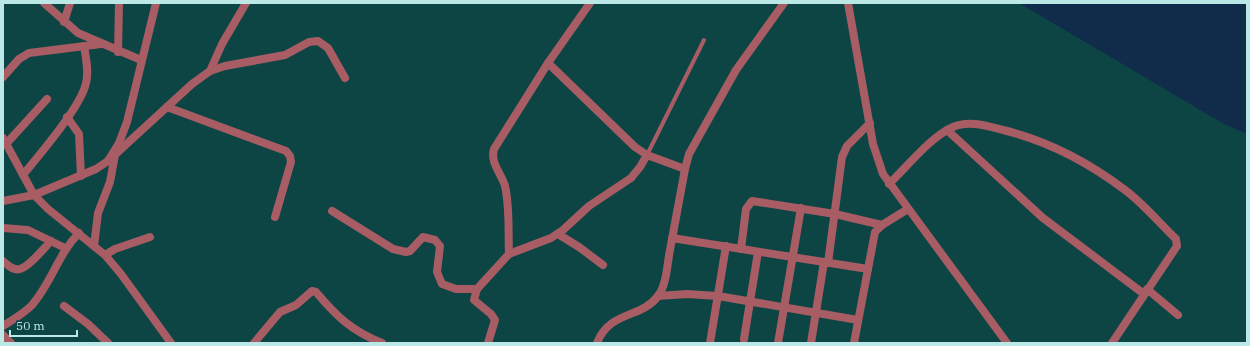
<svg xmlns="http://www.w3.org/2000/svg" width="1250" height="346" font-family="'IBM Plex Serif',serif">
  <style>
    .water { fill: #112c4a }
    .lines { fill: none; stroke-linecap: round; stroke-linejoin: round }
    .service { stroke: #a85c64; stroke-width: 4 }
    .minor { stroke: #a85c64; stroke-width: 8 }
    .tertiary { stroke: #a85c64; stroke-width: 8 }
  </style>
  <rect width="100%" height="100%" fill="#0c4544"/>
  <!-- water -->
  <polygon class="water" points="1019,3 1247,3 1247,134 1224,124"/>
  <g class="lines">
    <!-- service -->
    <polyline class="service" points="647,155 704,40"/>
    <!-- minor -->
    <g class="minor">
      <polyline points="44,3 78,33 141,60"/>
      <polyline points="64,22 70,3"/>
      <polyline points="118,52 119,3"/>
      <polyline points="548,63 635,147 647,155 685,169"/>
      <polyline points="210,71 222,44 246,3"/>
      <polyline points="3,77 19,59 29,53 101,44"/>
      <polyline points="167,107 286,151 290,156 291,162 275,217"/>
      <polyline points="67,117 79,134 81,176"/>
      <polyline points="947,130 1043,218 1144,294"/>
      <polyline points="6,144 47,99"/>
      <polyline points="108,161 192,84 210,71 225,66 285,55 309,42 318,41 328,48 345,78"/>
      <path d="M23 175C39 155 81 107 86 83 89 72 86 58 84 46"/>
      <path d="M889 184C907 167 930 137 953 127 969 120 987 126 1003 130 1048 141 1088 162 1125 190 1144 204 1159 223 1176 239L1177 246 1112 343"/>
      <polyline points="34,195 96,169 108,161 119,143 127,122 156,3"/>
      <polyline points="332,211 393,249 406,252 410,251 423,237 435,240 440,246 437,272 442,284 456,289 477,289"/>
      <polyline points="3,228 28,230 65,248"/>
      <polyline points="558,234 579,247 603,265"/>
      <polyline points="672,238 868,269"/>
      <polyline points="94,246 98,213 110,182 115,155"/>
      <polyline points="741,249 746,209 752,201 835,214 882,225"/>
      <path d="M509 254C508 232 510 208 505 186 501 173 490 163 494 149L548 63 590 3"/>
      <polyline points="105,255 115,249 150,237"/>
      <path d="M3 261C8 265 13 271 20 269 29 267 44 248 51 241"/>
      <polyline points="828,263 842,157 847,146 870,123"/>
      <polyline points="1147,289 1178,315"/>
      <polyline points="658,296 687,294 718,296 858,320"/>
      <polyline points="64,306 88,324 108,343"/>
      <path d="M3 326C12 320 23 314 31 306 51 284 58 254 79 233"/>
      <polyline points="3,335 11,343"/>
      <polyline points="744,339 758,252"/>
      <path d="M254 343 280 312 296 305 312 291 316 292C337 317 352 331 382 343"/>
      <polyline points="488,343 495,320 491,314 474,300 477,289 509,254 551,238 563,230 589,206 631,178 640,167 647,155"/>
      <path d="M597 343C610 310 641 319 658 296 667 284 667 264 670 250 675 223 680 196 685 169L689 154 736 70 784 3"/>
      <polyline points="710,343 726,246"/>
      <polyline points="778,343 801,208"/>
      <polyline points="811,343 824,262"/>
      <polyline points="854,343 875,232 882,225 908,209"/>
    </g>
    <!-- tertiary -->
    <g class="tertiary">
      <polyline points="848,3 873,144 883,174 1007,343"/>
      <polyline points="3,138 34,195 48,209 105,255 121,274 171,343"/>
      <polyline points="3,201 34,195"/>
    </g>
  </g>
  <!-- border -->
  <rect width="1250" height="346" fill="none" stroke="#bbe8e6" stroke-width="8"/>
  <!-- scale -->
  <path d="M10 330v6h67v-6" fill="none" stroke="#bbe8e6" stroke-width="2"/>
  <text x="16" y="330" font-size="12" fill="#bbe8e6" stroke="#0c4544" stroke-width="3" paint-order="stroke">50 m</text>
</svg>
